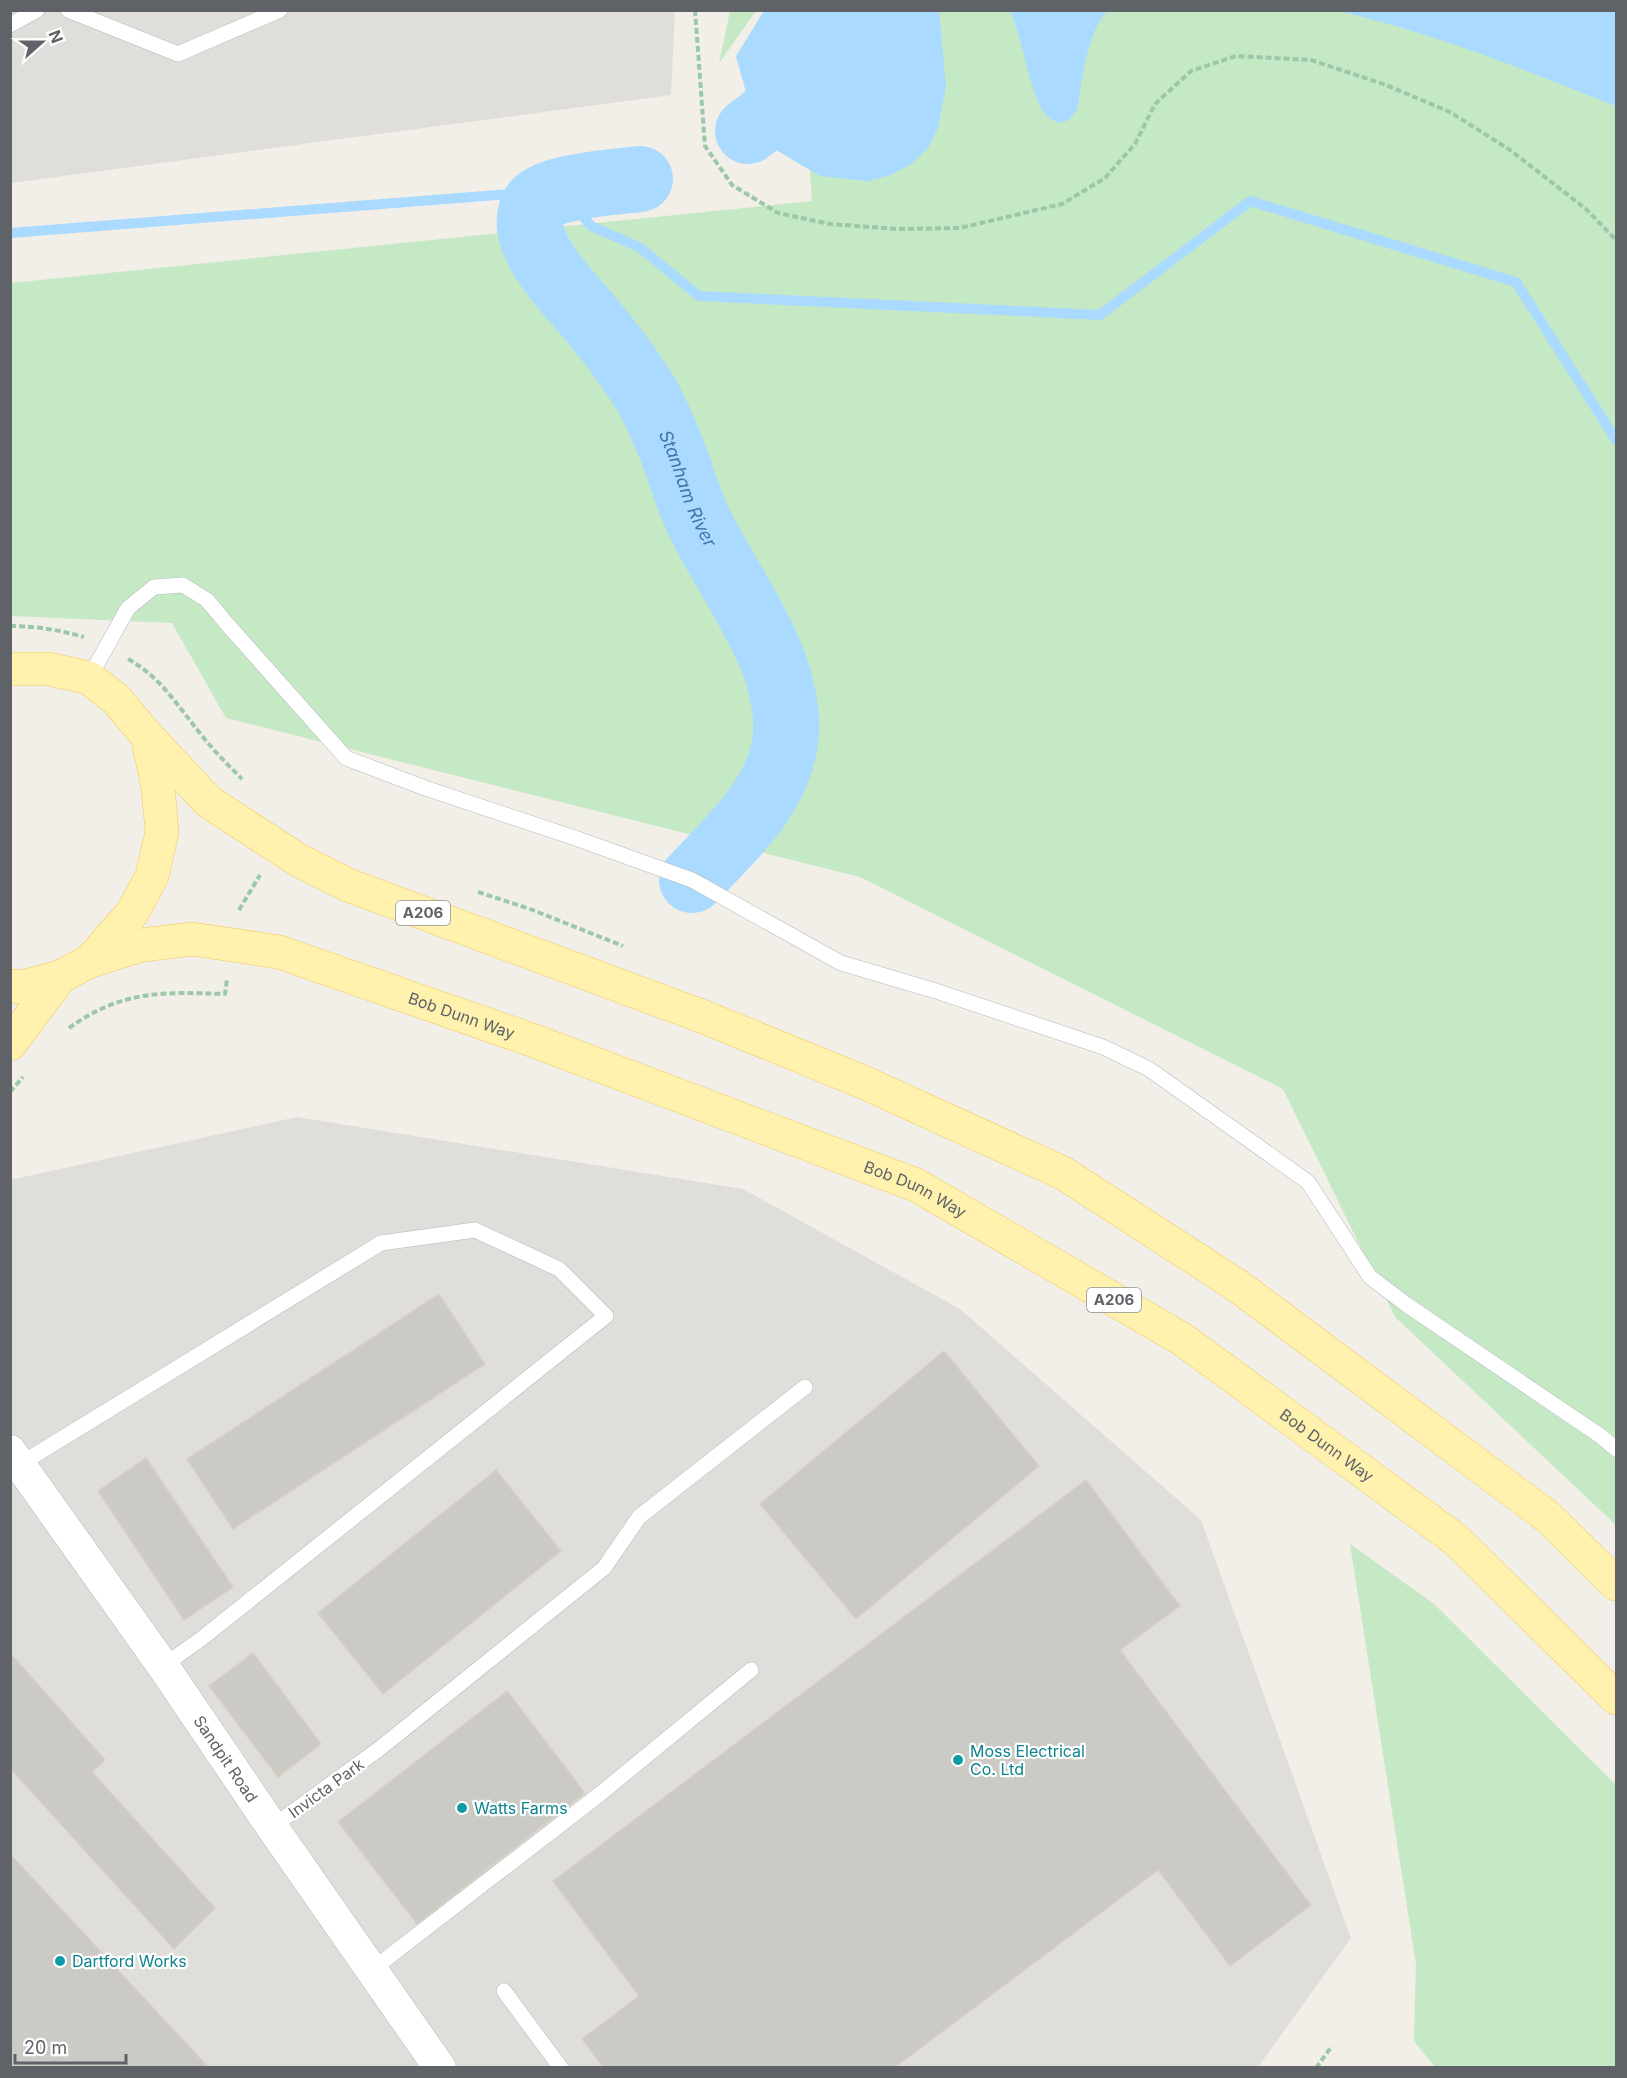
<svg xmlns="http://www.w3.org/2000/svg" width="1627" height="2078" font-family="Inter,sans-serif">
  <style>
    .industrial { fill: #e0deda }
    .green { fill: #c5e8c5 }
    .water { fill: #aadaff }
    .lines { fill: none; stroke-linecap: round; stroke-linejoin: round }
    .stream { stroke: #aadaff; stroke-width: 10 }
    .river { stroke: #aadaff; stroke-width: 66 }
    .building { fill: #cccac5; stroke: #d6d1c6; stroke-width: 1.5 }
    .lane-casing { stroke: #b5b8bc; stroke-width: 16 }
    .street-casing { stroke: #b5b8bc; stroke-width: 33 }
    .primary-casing { stroke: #f2c960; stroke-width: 34 }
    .path { stroke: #9cc7a9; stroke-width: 4; stroke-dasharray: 6 3; stroke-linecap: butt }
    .lane { stroke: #fff; stroke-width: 15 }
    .street { stroke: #fff; stroke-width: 32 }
    .primary { stroke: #fff2af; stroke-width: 33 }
    .culture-dot { fill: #0f9aa8; stroke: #fff; stroke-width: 2 }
    .labels { text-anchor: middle; stroke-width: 4.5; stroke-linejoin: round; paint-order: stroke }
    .shield { fill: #fff; stroke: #8f9295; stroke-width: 1.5 }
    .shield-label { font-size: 15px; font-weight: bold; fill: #5f6368 }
    .street-label { font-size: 16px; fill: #5f6368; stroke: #fff }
    .culture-label { font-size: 16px; fill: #0d838f; stroke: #fff; text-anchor: start }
    .water-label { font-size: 18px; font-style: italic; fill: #4174aa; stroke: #fff }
  </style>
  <rect width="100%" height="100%" fill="#f1efe8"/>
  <!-- industrial -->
  <g class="industrial">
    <polygon points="10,11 675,11 671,95 11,183"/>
    <polygon points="297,1117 743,1189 960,1309 1201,1520 1351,1938 1258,2067 11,2067 10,1180"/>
  </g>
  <!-- green -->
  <g class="green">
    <polygon points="730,11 756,11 719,63"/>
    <polygon points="798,11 1616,11 1616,1525 1395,1317 1283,1089 860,877 226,718 172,623 11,616 11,283 812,201 810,170 778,151 752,113 736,56"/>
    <polygon points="1350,1544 1434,1604 1616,1785 1616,2067 1435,2067 1414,2041 1416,1964"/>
  </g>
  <!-- water -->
  <g class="water">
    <polygon points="764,11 939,11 946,86 938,128 928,148 911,164 891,175 868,181 820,176 778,151 752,113 736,56"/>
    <path d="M1010 11H1108C1087 29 1082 82 1077 110L1069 120 1059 123C1055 121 1050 119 1047 116 1030 99 1023 37 1010 11Z"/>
    <path d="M1338 11H1616V106C1525 70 1434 33 1338 11Z"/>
  </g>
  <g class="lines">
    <!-- stream -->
    <polyline class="stream" points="10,233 560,190 591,226 639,247 699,296 1100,315 1250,201 1516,282 1616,440"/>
    <!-- river -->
    <g class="river">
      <path d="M748 131C755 125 764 120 770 113 797 85 798 47 797 10"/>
      <path id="s1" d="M640 179C617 182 542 186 533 207 519 236 553 275 570 295 596 324 621 355 642 388 653 404 661 424 668 441 680 467 686 496 699 522 730 587 790 657 786 734 782 794 731 838 692 880"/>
    </g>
  </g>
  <!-- building -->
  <g class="building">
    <polygon points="439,1294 485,1364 233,1529 187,1459"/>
    <polygon points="944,1351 1039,1466 856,1619 760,1504"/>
    <polygon points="146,1458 233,1587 184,1620 98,1491"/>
    <polygon points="496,1470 561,1551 383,1694 318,1613"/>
    <polygon points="1086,1480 1180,1606 1120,1650 1311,1905 1230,1966 1158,1870 894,2068 604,2068 582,2039 639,1996 553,1881"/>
    <polygon points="10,1653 105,1760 92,1772 215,1908 174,1949 10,1768"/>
    <polygon points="253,1653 321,1744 278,1777 209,1686"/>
    <polygon points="507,1691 585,1793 417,1924 338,1822"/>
    <polygon points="10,1854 209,2068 10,2068"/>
  </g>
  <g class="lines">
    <!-- lane casing -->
    <g class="lane-casing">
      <g id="lane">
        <polyline points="68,10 178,54 280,10"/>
        <polyline points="10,25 37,10"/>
        <polyline points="89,678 128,608 154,587 183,585 207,600 227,624 346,758 425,788 578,839 692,880 841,963 936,991 1103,1047 1149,1069 1308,1182 1370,1277 1407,1305 1602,1437 1616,1449"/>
        <polyline points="17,1466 381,1243 475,1230 559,1269 606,1316 201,1639 163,1666"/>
        <polyline points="272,1827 379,1749 604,1568 639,1517 805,1387"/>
        <polyline points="373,1969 600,1794 751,1670"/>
        <polyline points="504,1991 561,2068"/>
      </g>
    </g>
    <!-- street casing -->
    <g class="street-casing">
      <g id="street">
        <path id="s2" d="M10 1451 163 1666 272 1827 440 2068"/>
      </g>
    </g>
    <!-- primary casing -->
    <g class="primary-casing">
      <g id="primary">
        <polyline points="10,669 49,669 89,678 116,699 147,736 158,787 162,832 152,876 132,913 90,961 60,977 22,987 10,986"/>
        <polyline points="147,736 209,802 298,860 348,885 704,1017 863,1082 1063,1173 1235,1284 1548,1517 1616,1584"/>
        <path id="s3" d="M90 961 142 945 192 939 279 952 529 1039 916 1185 1182 1339 1455 1539 1616 1698"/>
        <polyline points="10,1044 60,977"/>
      </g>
    </g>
    <!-- path -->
    <g class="path">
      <polyline points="695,10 705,146 732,185 778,213 830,224 898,229 960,228 1062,204 1105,178 1135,144 1155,104 1191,71 1236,56 1311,60 1386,85 1450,112 1510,150 1586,209 1616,240"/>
      <path d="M10 626C36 626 59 630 84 637"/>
      <path d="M128 659C162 678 179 708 203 737 215 752 228 765 242 779"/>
      <polyline points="478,892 530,909 623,946"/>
      <polyline points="239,910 260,875"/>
      <path d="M69 1028C122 990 162 992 225 994L227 979"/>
      <polyline points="10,1092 23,1077"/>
      <polyline points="1316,2068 1332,2046"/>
    </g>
    <!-- lane -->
    <use href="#lane" class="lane"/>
    <!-- street -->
    <use href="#street" class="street"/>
    <!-- primary -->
    <use href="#primary" class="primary"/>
  </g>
  <!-- markers -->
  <g class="culture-dot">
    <circle cx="958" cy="1760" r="6"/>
    <circle cx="462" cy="1808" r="6"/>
    <circle cx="60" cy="1961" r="6"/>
  </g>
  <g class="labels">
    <!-- shield labels -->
    <g class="shield">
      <rect x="396" y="901" width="54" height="24" rx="4.5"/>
      <rect x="1087" y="1288" width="54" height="24" rx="4.5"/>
    </g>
    <g class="shield-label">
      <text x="423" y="918">A206</text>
      <text x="1114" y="1305">A206</text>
    </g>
    <!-- street labels -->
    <g class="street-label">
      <text dy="6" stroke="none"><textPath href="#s3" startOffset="386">Bob Dunn Way</textPath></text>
      <text dy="6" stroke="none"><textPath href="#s3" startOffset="872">Bob Dunn Way</textPath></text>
      <text dy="6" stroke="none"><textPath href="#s3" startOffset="1358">Bob Dunn Way</textPath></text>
      <text dy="6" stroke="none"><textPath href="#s2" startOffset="376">Sandpit Road</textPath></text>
      <text transform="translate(326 1788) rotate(-36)" y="6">Invicta Park</text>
    </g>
    <!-- culture labels -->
    <g class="culture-label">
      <text x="970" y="1757">Moss Electrical<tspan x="970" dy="18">Co. Ltd</tspan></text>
      <text x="474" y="1814">Watts Farms</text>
      <text x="72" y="1967">Dartford Works</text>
    </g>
    <!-- water labels -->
    <g class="water-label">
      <text dy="6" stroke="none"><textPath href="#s1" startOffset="442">Stanham River</textPath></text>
    </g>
  </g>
  <!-- border -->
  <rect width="1627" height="2078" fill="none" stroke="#5f6368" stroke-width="24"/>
  <!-- north arrow -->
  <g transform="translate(42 42) rotate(69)" stroke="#ffffff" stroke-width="4.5" paint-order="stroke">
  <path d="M0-4.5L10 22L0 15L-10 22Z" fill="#5f6368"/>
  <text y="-9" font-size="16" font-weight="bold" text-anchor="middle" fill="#5f6368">N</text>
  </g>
  <!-- scale -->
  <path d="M15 2054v9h111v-9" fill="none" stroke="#5f6368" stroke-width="3"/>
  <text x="24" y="2054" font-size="18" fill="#5f6368" stroke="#ffffff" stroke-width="4.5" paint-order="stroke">20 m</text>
</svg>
